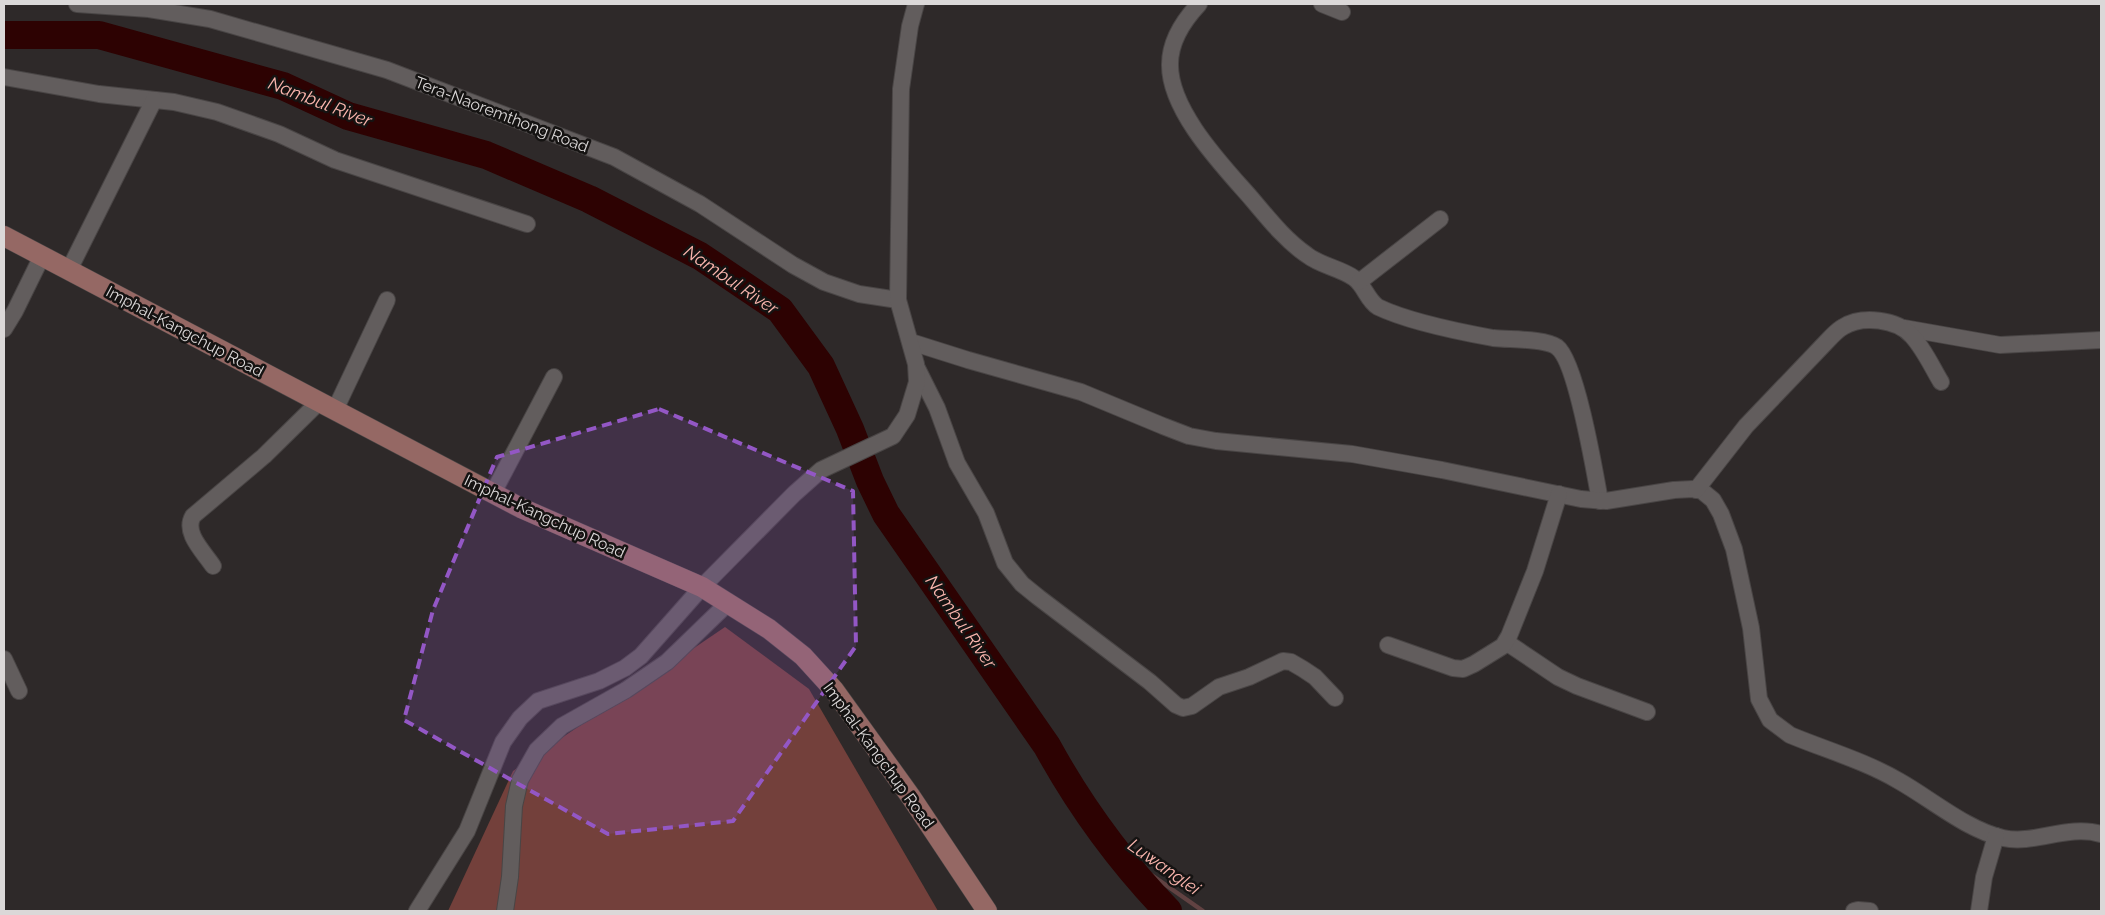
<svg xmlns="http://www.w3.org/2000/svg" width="2105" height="915" font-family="Raleway,sans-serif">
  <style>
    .forest { fill: #73403b }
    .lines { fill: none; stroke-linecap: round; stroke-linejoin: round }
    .stream { stroke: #614242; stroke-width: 4.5 }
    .river { stroke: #2d0202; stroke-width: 28 }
    .minor-casing { stroke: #494545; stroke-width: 18 }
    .major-casing { stroke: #494545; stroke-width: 21 }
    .minor { stroke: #625d5d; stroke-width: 16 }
    .major { stroke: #956864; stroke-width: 20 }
    .marked { fill: #9357c5; fill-opacity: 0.2; stroke: #9357c5; stroke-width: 4; stroke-dasharray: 10 6; stroke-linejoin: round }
    .labels { text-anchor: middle; stroke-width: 5; stroke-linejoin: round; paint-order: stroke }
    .street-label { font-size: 16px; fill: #dbd8d8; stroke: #151312 }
    .water-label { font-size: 18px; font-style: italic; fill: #fab5ad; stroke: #151312 }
  </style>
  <rect width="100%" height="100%" fill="#2e2929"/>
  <!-- forest -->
  <polygon class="forest" points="725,627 809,689 938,911 448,911 513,771"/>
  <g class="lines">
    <!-- stream -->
    <polyline class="stream" points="1110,846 1203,911"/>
    <!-- river -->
    <path class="river" d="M4 35H99L283 86 348 116 486 155 589 199 700 256 780 310 821 366 850 429 870 481 886 514 1047 746C1081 808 1119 860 1168 911"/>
    <!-- minor casing -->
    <g class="minor-casing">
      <g id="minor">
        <polyline points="77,4 149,9 210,19 387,70 614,157 700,204 793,265 824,282 859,294 898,300"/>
        <path d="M1199 4C1184 20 1170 41 1170 64 1169 110 1222 165 1251 198 1268 218 1285 240 1307 255 1321 266 1340 268 1354 278 1365 286 1367 300 1378 307 1407 321 1460 332 1493 338 1509 340 1544 338 1557 347 1576 361 1595 473 1600 501"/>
        <polyline points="1322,4 1342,12"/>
        <polyline points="4,77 99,94 174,102 217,112 279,134 335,160 527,224"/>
        <polyline points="69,270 154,100"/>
        <polyline points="1359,282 1440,219"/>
        <polyline points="1904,328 2000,345 2101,340"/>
        <polyline points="4,329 15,311 42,256"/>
        <path d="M911 342 968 360 1081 392 1163 426 1189 436 1216 441 1352 454 1442 470 1581 499 1606 501 1674 490 1693 489 1702 491 1713 500 1721 514 1734 549 1751 628 1759 699 1770 720 1790 735C1826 750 1865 761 1899 781 1931 799 1967 830 2003 838 2035 845 2067 824 2101 834"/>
        <polyline points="917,368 937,408 957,463 986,513 1005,563 1022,584 1038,597 1150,682 1176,705 1183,708 1192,706 1219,687 1249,677 1283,661 1291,662 1303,669 1315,677 1335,698"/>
        <polyline points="335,410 387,300"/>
        <path d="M1696 490 1746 426 1831 337C1835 333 1839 329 1843 327 1862 315 1897 319 1912 336 1924 349 1932 367 1941 382"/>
        <polyline points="493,493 554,377"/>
        <path d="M213 566C204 552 183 533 193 516L264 456 319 402"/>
        <polyline points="1506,642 1558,677 1577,686 1647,712"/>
        <polyline points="1388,645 1453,668 1463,669 1474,664 1503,646 1509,636 1535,571 1559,494"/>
        <polyline points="4,659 19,691"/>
        <polyline points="417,911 467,831 503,742 520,718 538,701 599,681 625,668 641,656 702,587 794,494 821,470 893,436 907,415 917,382 916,364 898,300 901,89 910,26 916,4"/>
        <polyline points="505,911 510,877 514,806 520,780 537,750 562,726 626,690 667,662 728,603"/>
        <polyline points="1854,911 1858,910 1870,911"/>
        <polyline points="1979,911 1984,877 1996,836"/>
      </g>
    </g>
    <!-- major casing -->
    <g class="major-casing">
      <polyline id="major" points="4,236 521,508 702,587 769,629 803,656 834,690 911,797 987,911"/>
    </g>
    <!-- minor -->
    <use href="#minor" class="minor"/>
    <!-- major -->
    <use href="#major" class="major"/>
  </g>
  <!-- marked area -->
  <path class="marked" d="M659 409 853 491 856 646 733 821 608 834 404 720 433 610 497 457Z"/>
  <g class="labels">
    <!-- street labels -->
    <g class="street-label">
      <text transform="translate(502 114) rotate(21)" y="6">Tera-Naoremthong Road</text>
      <text transform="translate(185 331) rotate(28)" y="6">Imphal-Kangchup Road</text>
      <text transform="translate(545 516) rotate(25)" y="6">Imphal-Kangchup Road</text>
      <text transform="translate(879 755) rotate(54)" y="6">Imphal-Kangchup Road</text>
    </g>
    <!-- water labels -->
    <g class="water-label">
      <text transform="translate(320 102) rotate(21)" y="6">Nambul River</text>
      <text transform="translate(731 280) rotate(34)" y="6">Nambul River</text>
      <text transform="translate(961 622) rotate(55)" y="6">Nambul River</text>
      <text transform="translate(1164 867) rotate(35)" y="6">Luwanglei</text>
    </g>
  </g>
  <!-- border -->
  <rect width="2105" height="915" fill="none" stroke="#dbd8d8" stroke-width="10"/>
</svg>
